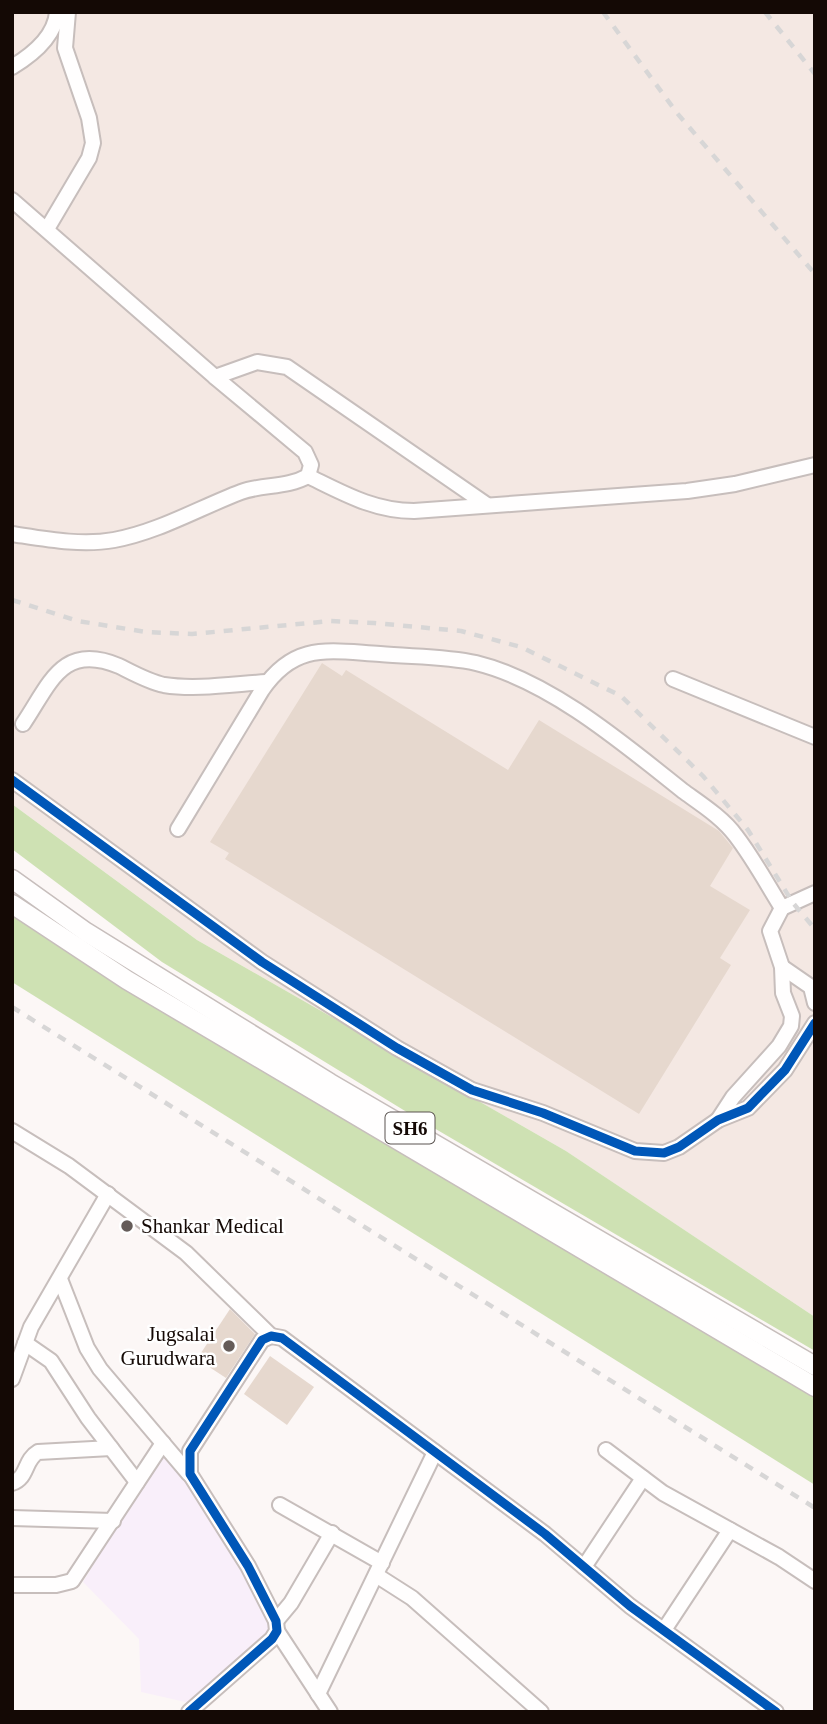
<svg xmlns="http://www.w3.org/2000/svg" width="827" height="1724" viewBox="0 0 827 1724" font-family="'Times New Roman',serif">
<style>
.built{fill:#f4e8e3}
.medical{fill:#f9effa}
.forest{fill:#cee1b3}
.building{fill:#e6d8ce}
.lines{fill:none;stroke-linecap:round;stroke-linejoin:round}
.minor-casing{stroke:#c7bebc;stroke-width:18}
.major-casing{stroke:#c7bebc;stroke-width:21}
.minor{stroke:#fffefe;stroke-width:14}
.major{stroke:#fffefe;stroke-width:18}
.rail{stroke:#d7d6d6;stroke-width:4.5;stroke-dasharray:9 9;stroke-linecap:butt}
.cycleway-casing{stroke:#fff;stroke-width:13}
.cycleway{stroke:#0057b8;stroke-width:9}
.poi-dot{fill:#655c59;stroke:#fff;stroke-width:2.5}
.labels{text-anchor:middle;stroke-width:5;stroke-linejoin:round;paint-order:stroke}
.shield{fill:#fff;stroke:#5a5350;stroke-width:2}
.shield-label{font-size:19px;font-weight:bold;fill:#140905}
.poi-label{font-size:21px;fill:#140905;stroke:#fff;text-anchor:start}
</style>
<rect width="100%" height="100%" fill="#fcf7f6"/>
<polygon class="built" points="12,12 815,12 815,1317 566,1151 197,940 12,804"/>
<polygon class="medical" points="163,1449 187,1479 245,1567 272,1623 272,1632 190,1703 141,1692 139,1639 83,1582"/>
<g class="forest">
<polygon points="12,804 197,940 566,1151 815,1317 815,1351 410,1114 162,962 12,849"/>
<polygon points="12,908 815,1394 815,1485 12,982"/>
</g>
<g class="building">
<polygon points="322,663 342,676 346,670 508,770 539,720 719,831 733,848 710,886 750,910 720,958 731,965 639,1114 225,859 229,853 210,842"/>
<polygon points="230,1309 255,1334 226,1378 197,1359"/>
<polygon points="270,1356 314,1387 287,1425 244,1394"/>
</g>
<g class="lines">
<defs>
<g id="minor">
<path d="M12,67C32,55 55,36 57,12"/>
<path d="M12,200L215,377L305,452L311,465L308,476C287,488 263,484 241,492C199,508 158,532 114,540C81,546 45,539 12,534"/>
<polyline points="47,229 89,158 93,143 89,118 65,48 68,12"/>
<polyline points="215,377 257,362 287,367 487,505"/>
<path d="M308,476C343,493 374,511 414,511L687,491L735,484L815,465"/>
<polyline points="673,679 815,737"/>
<path d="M23,724C50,684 62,642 119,666C133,673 149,682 164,685C196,690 234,684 267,682"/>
<polyline points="12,780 262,962 397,1048 472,1090 543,1113 635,1151 664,1153 679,1147 718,1120 748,1108 785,1070 815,1023"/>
<path d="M178,829L262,690C295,642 328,651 380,654C411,657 445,656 476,663C550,681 624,744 683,791C701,804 723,818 736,836C753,858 767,884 782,908"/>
<polyline points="782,967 811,987 815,1003"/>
<polyline points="718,1120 733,1097 779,1046 791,1026 792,1016 783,993 782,967 770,931 782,908 815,893"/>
<polyline points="12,1131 69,1166 186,1253 271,1336"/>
<polyline points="60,1279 87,1348 100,1369 189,1474"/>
<polyline points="25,1343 51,1361 88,1418 137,1482"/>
<polyline points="12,1379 31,1327 108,1194"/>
<polyline points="606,1450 663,1493 779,1557 815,1581"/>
<path d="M12,1483C28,1478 24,1460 38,1452L111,1448"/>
<polyline points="280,1505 382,1563"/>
<polyline points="12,1518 113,1521"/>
<polyline points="584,1567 643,1478"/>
<polyline points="376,1575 412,1598 541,1712"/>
<polyline points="12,1585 56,1585 72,1581 163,1443"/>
<polyline points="276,1621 291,1603 332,1533"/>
<polyline points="664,1630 730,1530"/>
<polyline points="277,1631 330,1712"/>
<polyline points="318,1694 435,1452"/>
<polyline points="189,1712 272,1639 277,1631 276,1621 248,1566 190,1474 190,1451 262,1340 271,1336 282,1338 545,1534 630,1606 776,1712"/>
</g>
<g id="major">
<polyline points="12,879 86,932 330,1083 815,1366"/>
<polyline points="12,904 127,980 815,1387"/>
</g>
</defs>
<use href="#minor" class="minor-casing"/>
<use href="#major" class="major-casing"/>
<use href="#minor" class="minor"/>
<use href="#major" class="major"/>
<g class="rail">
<polyline points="603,12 677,113 815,274"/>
<polyline points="765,12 815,74"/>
<polyline points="12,600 78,621 146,632 192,634 331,621 374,623 461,631 521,647 621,696 703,776 748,830 793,903 815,929"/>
<polyline points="12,1007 815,1508"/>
</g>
<defs>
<g id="cycleway">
<polyline points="12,780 262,962 397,1048 472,1090 543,1113 635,1151 664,1153 679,1147 718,1120 748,1108 785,1070 815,1023"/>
<polyline points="189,1712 272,1639 277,1631 276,1621 248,1566 190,1474 190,1451 262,1340 271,1336 282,1338 545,1534 630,1606 776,1712"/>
</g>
</defs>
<use href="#cycleway" class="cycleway-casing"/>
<use href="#cycleway" class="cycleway"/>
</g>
<g class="poi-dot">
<circle cx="127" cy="1226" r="7"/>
<circle cx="229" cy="1346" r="7"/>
</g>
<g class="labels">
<rect class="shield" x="385.5" y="1112.5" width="49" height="31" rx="5"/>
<g class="shield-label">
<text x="410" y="1135">SH6</text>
</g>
<g class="poi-label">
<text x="141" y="1233">Shankar Medical</text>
<text x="215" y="1341" text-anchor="end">Jugsalai<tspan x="215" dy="24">Gurudwara</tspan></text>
</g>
</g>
<rect width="827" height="1724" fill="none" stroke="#140905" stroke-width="28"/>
</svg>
